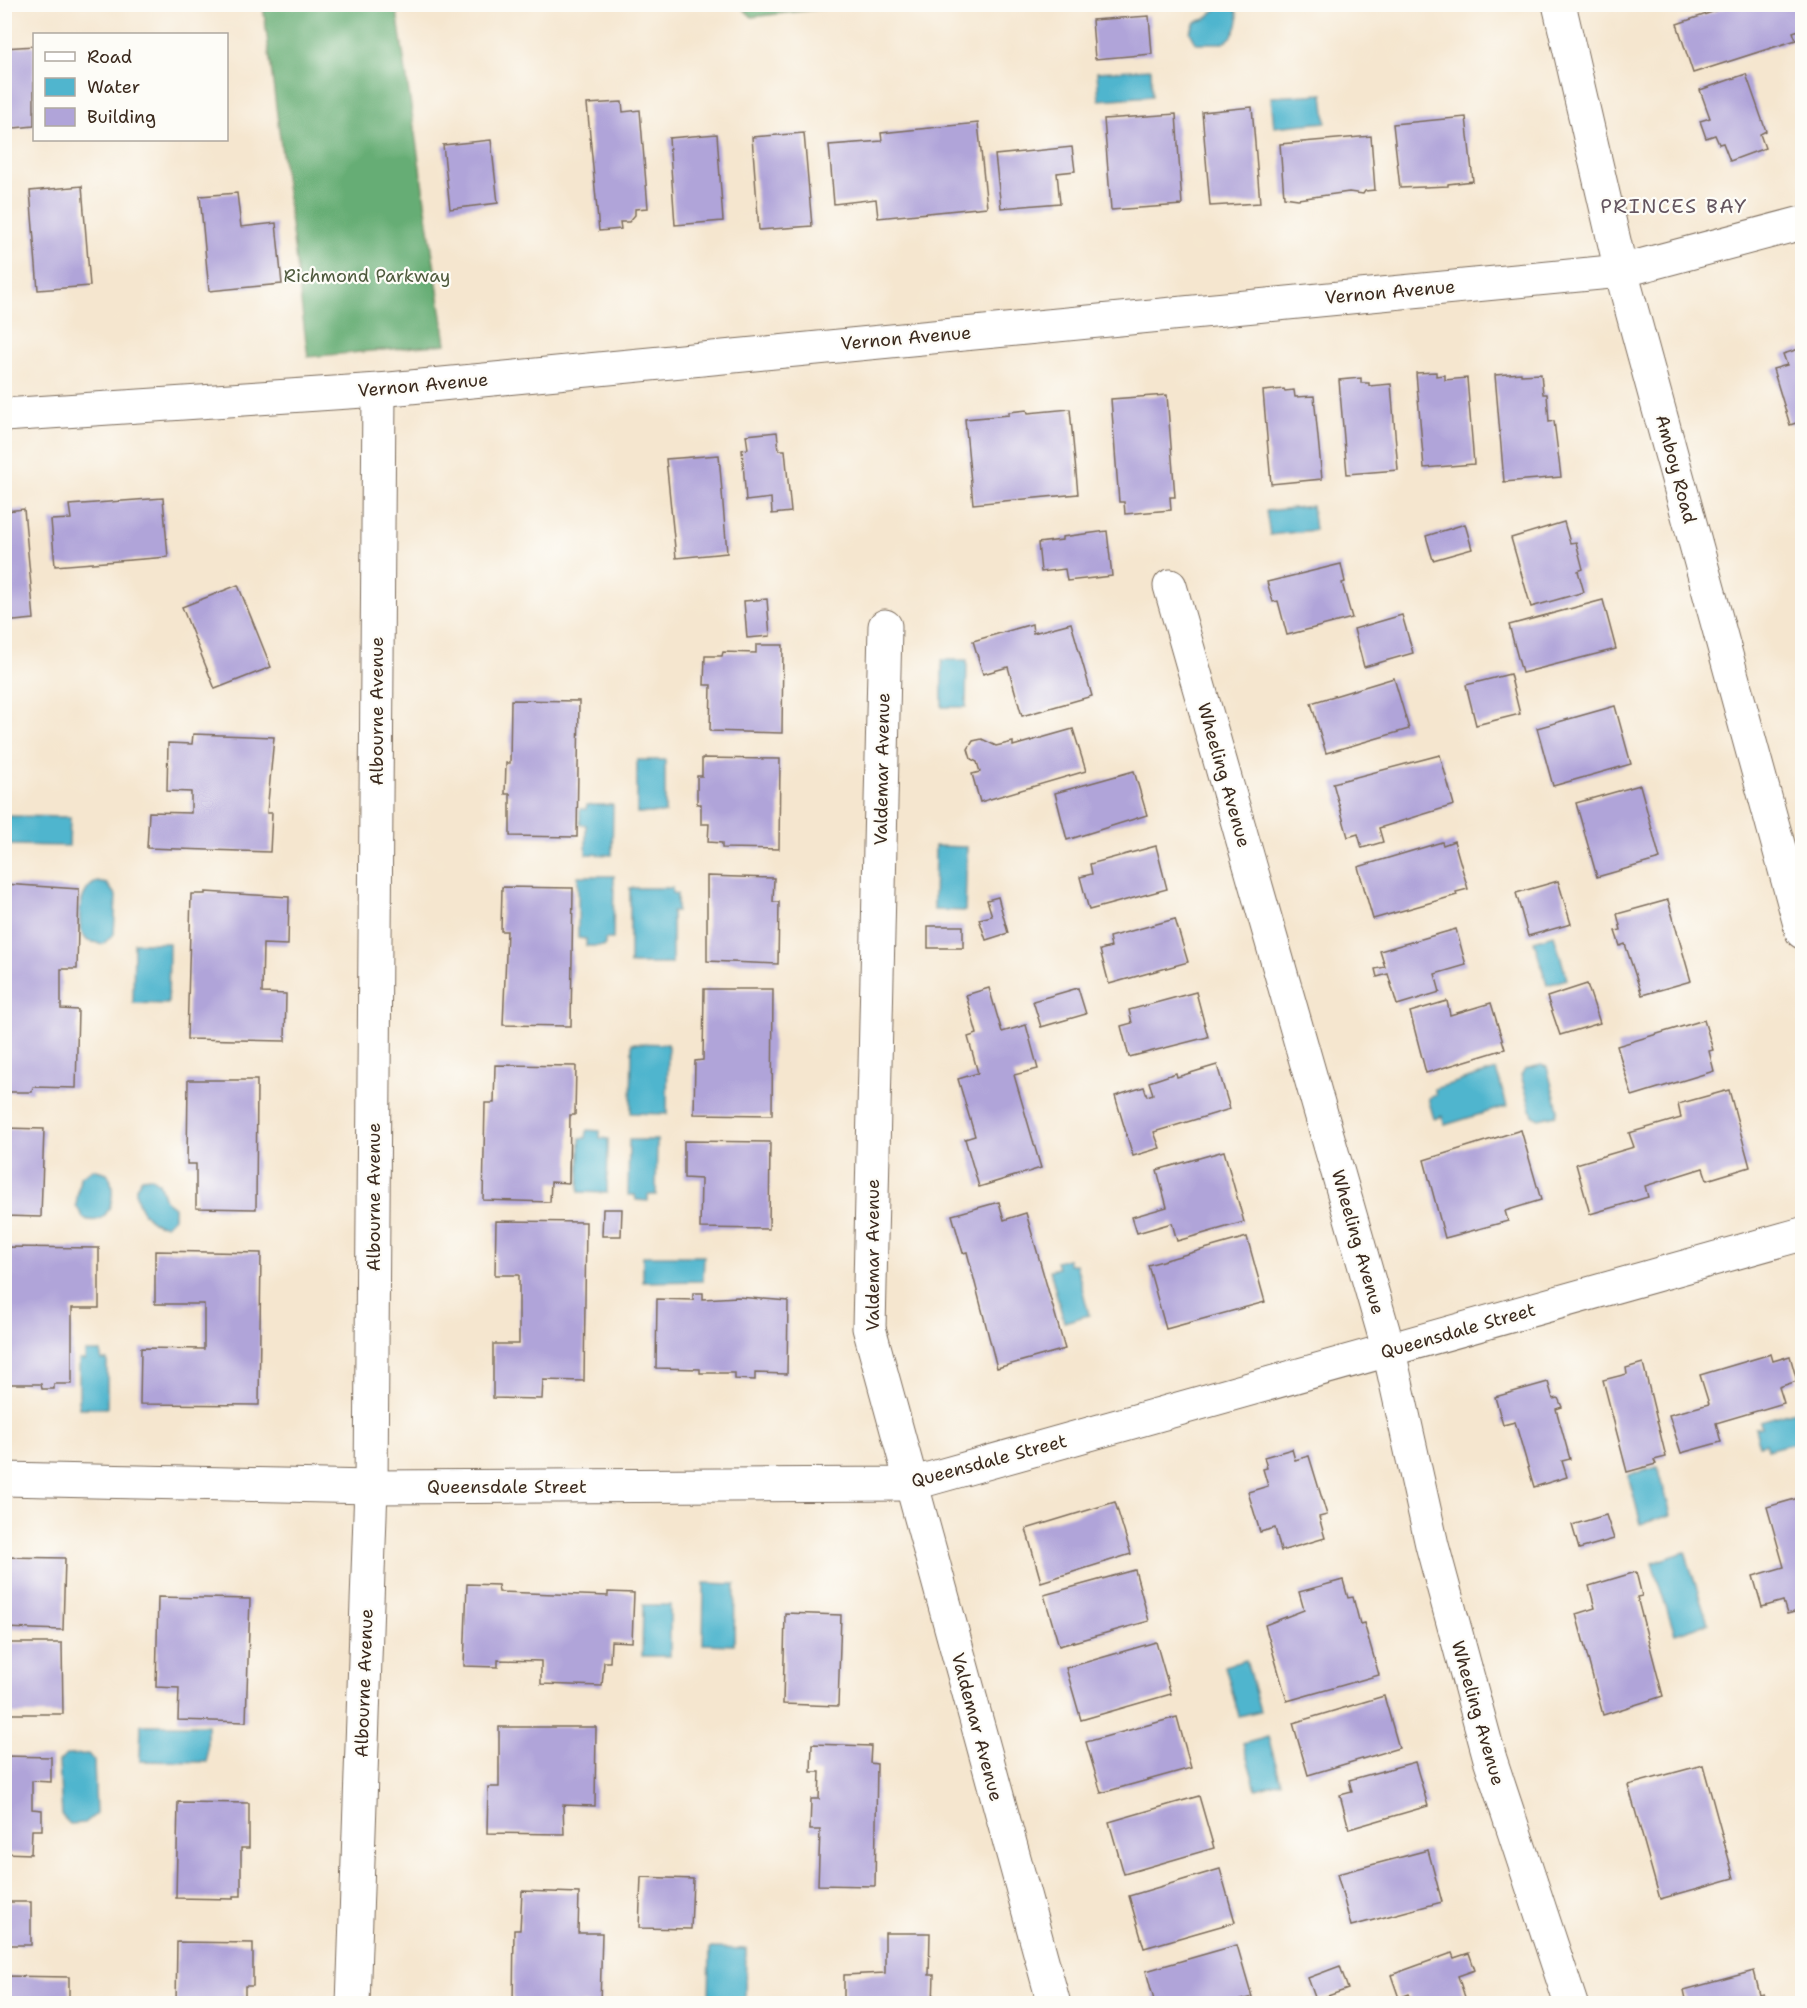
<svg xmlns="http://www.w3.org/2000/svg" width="1807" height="2008" viewBox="0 0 1807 2008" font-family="'Shantell Sans',sans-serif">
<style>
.forest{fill:#66ad74;stroke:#506c49;stroke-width:1.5}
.water{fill:#50b5ce;stroke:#467076;stroke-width:1.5}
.building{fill:#b0a4d9}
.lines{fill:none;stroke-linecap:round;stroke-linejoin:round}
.minor-casing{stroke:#7c6c5c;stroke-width:35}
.major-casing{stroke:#7c6c5c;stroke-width:35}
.minor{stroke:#fff;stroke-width:33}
.major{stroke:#fff;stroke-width:33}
.labels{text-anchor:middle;stroke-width:4.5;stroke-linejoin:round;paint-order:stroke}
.park-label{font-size:18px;fill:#4f5a3e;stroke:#fdfcf7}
.street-label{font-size:18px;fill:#3b2a1e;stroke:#fdfcf7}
.neighbourhood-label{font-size:20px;letter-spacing:1.5px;fill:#64555f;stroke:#fdfcf7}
</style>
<rect width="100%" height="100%" fill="#fdfcf7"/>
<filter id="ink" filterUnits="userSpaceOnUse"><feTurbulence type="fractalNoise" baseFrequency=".0167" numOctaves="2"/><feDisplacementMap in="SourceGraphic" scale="12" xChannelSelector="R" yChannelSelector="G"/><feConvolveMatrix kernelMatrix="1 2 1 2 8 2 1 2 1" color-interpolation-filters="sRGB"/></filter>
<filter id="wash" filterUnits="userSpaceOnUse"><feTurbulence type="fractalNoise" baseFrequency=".008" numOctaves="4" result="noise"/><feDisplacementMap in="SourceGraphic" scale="24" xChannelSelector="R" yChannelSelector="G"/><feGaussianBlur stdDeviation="1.35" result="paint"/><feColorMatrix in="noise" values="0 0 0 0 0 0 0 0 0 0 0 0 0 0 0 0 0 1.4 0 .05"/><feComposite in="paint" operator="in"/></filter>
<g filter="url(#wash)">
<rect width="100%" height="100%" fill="#f5e6cf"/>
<g class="forest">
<polygon points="263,5 396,5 446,344 308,357"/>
<polygon points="739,5 852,5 752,17"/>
</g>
<g class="water">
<path d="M1220,5H1232C1244,16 1236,37 1223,43H1196L1190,32L1195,22L1206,19Z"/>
<polygon points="1151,69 1152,96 1099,100 1097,72"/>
<polygon points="1323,94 1326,122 1274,127 1271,97"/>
<polygon points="1312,506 1315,530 1270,535 1266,511"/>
<polygon points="942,660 967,660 966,707 942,707"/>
<rect x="637" y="760" width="28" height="53"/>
<polygon points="587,805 613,805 612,855 586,854 586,825 580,824 580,809 586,809"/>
<polygon points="5,816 70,817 69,846 5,845"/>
<polygon points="935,846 967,847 965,911 934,910"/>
<polygon points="578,876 614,876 613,939 605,939 605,946 586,946 586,939 578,938"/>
<path d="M97,882L107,884L116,896L114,934L103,944L88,941C74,930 78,888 97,882Z"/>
<polygon points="630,888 672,888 672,893 677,894 677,911 672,911 672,964 630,964"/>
<polygon points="1554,935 1567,979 1547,985 1534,941"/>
<polygon points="134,943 169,943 168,1004 133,1003"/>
<polygon points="632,1043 668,1044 667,1114 631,1113"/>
<polygon points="1541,1065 1547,1067 1558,1109 1556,1115 1539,1119 1533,1116 1521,1075 1525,1069"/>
<polygon points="1496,1070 1507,1106 1445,1125 1442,1116 1434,1119 1428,1098 1436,1095 1434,1089"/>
<polygon points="587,1130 600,1131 600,1138 608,1139 607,1193 579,1192 580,1138 586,1138"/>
<polygon points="629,1140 657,1140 656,1195 648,1195 648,1201 636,1200 635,1195 628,1195"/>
<path d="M93,1169L107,1173C119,1190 110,1231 83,1218L76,1205L80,1177Z"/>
<path d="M150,1177L159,1183L165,1200L174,1207V1217L166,1225C147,1226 135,1204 136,1187L142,1178Z"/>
<polygon points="643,1256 704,1256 703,1281 643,1282"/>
<polygon points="1068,1259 1069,1265 1076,1264 1089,1315 1064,1322 1050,1270 1058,1268 1056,1262"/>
<polygon points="85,1352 101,1352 101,1360 107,1360 107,1408 79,1408 79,1360 85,1360"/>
<polygon points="1802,1409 1802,1441 1767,1450 1766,1443 1759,1445 1755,1428 1761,1427 1760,1421"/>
<polygon points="1658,1467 1671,1515 1641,1524 1628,1475"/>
<polygon points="1685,1552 1708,1623 1675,1634 1652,1563"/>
<polygon points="704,1583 735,1584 734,1645 703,1644"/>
<polygon points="643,1605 670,1605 670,1656 642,1656"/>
<polygon points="1246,1660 1260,1711 1239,1716 1225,1666"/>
<polygon points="141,1725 207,1725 207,1762 140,1761"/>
<polygon points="1268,1737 1281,1782 1256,1789 1243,1744"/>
<polygon points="88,1754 94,1761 96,1814 85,1823 70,1824 62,1816 59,1762 66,1755"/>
<polygon points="710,1948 746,1949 745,2003 709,2003"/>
</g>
<g id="blocks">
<g class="building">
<polygon points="1736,4 1802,4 1802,29 1793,32 1796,40 1693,73 1677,24"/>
<polygon points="1149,16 1152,54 1095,59 1092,20"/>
<polygon points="34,46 34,126 4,129 4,48"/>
<polygon points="1746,74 1766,131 1760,134 1765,148 1730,161 1723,143 1719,144 1715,135 1706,138 1700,121 1710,118 1700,90"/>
<polygon points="622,102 623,112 640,110 648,208 635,209 635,215 629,222 620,222 621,229 599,231 587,104"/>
<polygon points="1252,107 1260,203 1210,206 1202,112"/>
<polygon points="1176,114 1182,205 1111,210 1104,119"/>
<polygon points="1466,117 1473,181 1448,184 1448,186 1400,188 1393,124"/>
<polygon points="978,123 987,207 878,218 876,199 834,204 829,145 882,141 881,133"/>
<polygon points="804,133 812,226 759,230 752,137"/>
<polygon points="717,134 723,221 675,225 669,138"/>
<polygon points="1371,136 1375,190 1365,191 1363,194 1349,192 1298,199 1284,197 1280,144"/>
<polygon points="491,140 498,203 450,209 443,145"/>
<polygon points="1072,147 1075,171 1057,173 1060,203 1001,208 995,155"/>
<polygon points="82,186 90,286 38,290 30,191"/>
<polygon points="237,193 241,227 276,223 282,284 209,291 200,196"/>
<polygon points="1802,348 1802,421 1790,425 1773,369 1787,365 1783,354"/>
<polygon points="1436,372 1436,376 1445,375 1445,380 1467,378 1474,464 1424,468 1416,373"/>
<polygon points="1521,373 1521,375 1541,374 1543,394 1547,394 1549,422 1554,421 1561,477 1504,482 1495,375"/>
<polygon points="1361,378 1361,383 1369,383 1369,386 1391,384 1398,470 1347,474 1339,380"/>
<polygon points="1284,389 1285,391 1294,390 1295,397 1314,396 1322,479 1271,484 1263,391"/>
<polygon points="1167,395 1175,497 1170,497 1171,510 1125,514 1124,502 1119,502 1111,399"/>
<polygon points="1070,409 1078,494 973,504 965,419 1009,415 1009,412 1027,410 1028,413"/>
<polygon points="777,432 779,450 785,450 791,512 772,514 771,498 746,501 742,450 748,449 746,435"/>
<polygon points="719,455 727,553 676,558 666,459"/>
<polygon points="163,498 168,557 55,566 51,520 71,519 69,505"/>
<polygon points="24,509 34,619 4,622 4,517 6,511"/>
<polygon points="1564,522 1570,543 1576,542 1583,569 1578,571 1584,592 1531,607 1511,538"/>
<polygon points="1465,524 1472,549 1433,560 1426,536"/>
<polygon points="1107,531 1112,576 1067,581 1065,569 1041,572 1038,543 1062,540 1062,537"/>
<polygon points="1341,564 1345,582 1342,583 1352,618 1287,635 1278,601 1273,602 1267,582"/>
<polygon points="238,585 271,667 215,689 182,607"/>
<polygon points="767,599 770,636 747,638 744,601"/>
<polygon points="1603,600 1616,649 1522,673 1509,625"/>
<polygon points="1402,615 1413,653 1364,667 1354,629"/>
<polygon points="1071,623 1092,696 1022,716 1008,667 983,674 973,641 1032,624 1033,633"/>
<polygon points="756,645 783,645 782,733 710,731 711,685 704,685 705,656 722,656 723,652 756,653"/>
<polygon points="1510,674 1520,714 1476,725 1466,685"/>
<polygon points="1394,678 1409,729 1326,753 1311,703"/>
<polygon points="511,700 579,701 577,837 510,836 510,794 505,794 506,763 510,763"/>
<polygon points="1615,706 1631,764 1553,786 1537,728"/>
<polygon points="1073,729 1086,771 980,802 972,774 980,772 977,762 971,759 968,749 973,741 982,739 996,746 1013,742 1013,746"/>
<polygon points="193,734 274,737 267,813 272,813 270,852 147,848 149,812 191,813 191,792 167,791 168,743 192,744"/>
<polygon points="1440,755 1454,805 1379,828 1383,842 1362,848 1358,834 1348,837 1333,783"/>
<polygon points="702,758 780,759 779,849 722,848 722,843 708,842 709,824 701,824 701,804 697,804 697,776 702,776"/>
<polygon points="1134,771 1147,815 1067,840 1055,793"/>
<polygon points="1640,785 1660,859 1597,877 1576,803"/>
<polygon points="1454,841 1468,889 1456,892 1457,895 1373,919 1358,867 1442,842 1443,845"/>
<polygon points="1156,846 1167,889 1089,910 1080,877 1092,874 1090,864"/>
<polygon points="707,876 774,878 773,902 779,902 778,964 707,961"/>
<polygon points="1558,881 1571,924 1528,936 1516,893"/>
<polygon points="4,884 79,889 77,969 61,969 61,1009 78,1010 76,1088 33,1087 32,1092 4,1092"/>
<polygon points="502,887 573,888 571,1026 503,1025 507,931 501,931"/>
<polygon points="205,892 289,897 288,945 263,944 262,993 286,994 285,1041 187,1039 191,894 205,894"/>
<polygon points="998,897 1008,933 986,940 979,919 992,916 987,900"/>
<polygon points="1668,900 1691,981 1642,995 1625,944 1620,946 1615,931 1621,930 1617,914"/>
<polygon points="1175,919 1188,962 1109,984 1100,950 1111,947 1109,937"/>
<rect x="928" y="926" width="35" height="22"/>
<polygon points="1456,929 1466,965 1435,974 1440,992 1397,1005 1388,974 1377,977 1375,969 1385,967 1380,951"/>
<polygon points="1587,984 1600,1023 1560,1035 1547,997"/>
<polygon points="989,988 1002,1032 1026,1025 1038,1069 1014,1075 1041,1168 979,1187 965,1139 975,1136 958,1079 978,1073 968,1037 977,1034 966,995"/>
<polygon points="1078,988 1086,1014 1041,1027 1033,1001"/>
<polygon points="704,989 773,989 772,1115 694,1114 695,1061 703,1060"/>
<polygon points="1196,992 1208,1037 1129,1057 1121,1026 1132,1023 1129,1010"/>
<polygon points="1447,1001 1450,1015 1491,1003 1505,1049 1426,1073 1410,1012"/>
<polygon points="1704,1020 1713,1050 1709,1051 1714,1071 1632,1096 1617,1046"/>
<polygon points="495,1065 576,1066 575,1115 570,1115 569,1183 551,1182 550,1202 483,1200 485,1103 494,1103"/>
<polygon points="1217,1065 1230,1109 1154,1132 1160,1148 1133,1156 1115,1096 1144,1087 1147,1096 1153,1094 1149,1082 1176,1073 1177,1077"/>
<polygon points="188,1080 257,1080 256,1209 196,1208 196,1164 187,1164"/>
<polygon points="1729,1090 1750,1167 1707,1180 1703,1168 1645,1186 1648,1197 1590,1214 1576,1164 1634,1147 1629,1133 1681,1118 1678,1104"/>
<polygon points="4,1128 44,1129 41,1217 4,1216"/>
<polygon points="1521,1130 1541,1200 1505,1211 1508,1221 1445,1238 1424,1160"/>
<polygon points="684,1141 770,1142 769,1229 700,1228 701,1179 684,1178"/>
<polygon points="1224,1151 1244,1222 1177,1241 1172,1223 1137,1233 1132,1217 1167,1207 1157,1170"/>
<polygon points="999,1202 1004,1220 1026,1213 1065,1349 997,1368 967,1252 963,1253 952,1215"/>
<polygon points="603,1209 622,1209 621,1236 602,1236"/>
<polygon points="496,1221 586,1222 584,1381 543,1380 542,1399 493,1398 493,1344 519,1344 519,1275 495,1275"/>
<polygon points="1247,1237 1265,1302 1166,1329 1148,1265"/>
<polygon points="4,1247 99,1248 99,1308 72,1308 72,1384 54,1384 54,1389 42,1389 41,1384 4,1384"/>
<polygon points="155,1251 261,1253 259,1405 140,1404 141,1348 204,1349 204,1304 155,1304"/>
<polygon points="693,1293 703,1293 703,1299 738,1297 788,1301 787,1374 755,1373 755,1380 735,1379 735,1373 700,1373 700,1369 656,1368 657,1299 693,1300"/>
<polygon points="1771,1354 1773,1361 1790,1356 1797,1381 1779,1387 1784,1403 1716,1423 1721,1442 1681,1453 1669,1415 1709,1404 1700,1375"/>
<polygon points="1643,1363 1666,1457 1654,1460 1656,1464 1627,1472 1603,1380 1627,1374 1626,1368"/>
<polygon points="1548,1382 1553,1399 1558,1398 1562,1407 1556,1409 1570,1459 1562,1461 1567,1477 1534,1487 1515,1422 1503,1425 1495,1397"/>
<polygon points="1292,1449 1295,1460 1309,1456 1327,1515 1319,1517 1325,1538 1281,1551 1275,1528 1260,1532 1248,1492 1268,1486 1263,1469 1267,1468 1264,1457"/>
<polygon points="1802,1497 1802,1610 1787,1614 1783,1601 1762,1607 1753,1576 1784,1567 1767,1507"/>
<polygon points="1115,1502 1131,1554 1041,1582 1026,1529"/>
<polygon points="1606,1515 1614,1539 1579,1549 1572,1525"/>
<polygon points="4,1557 65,1558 63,1630 4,1628"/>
<polygon points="1135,1570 1149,1621 1059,1646 1044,1595"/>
<polygon points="1636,1572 1642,1596 1637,1597 1663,1696 1603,1715 1576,1614 1595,1608 1589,1586"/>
<polygon points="1343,1580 1348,1598 1353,1597 1360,1624 1364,1623 1379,1675 1287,1701 1265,1625 1304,1610 1299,1592"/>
<polygon points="467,1584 498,1585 499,1592 608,1596 608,1592 634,1593 632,1642 611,1641 610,1662 604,1662 602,1686 541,1684 541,1661 498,1660 498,1667 464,1666"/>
<polygon points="158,1597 250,1599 246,1722 178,1720 179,1688 156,1687"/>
<polygon points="785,1613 841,1615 838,1706 783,1704"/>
<polygon points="1156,1642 1171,1694 1081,1720 1066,1668"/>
<polygon points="4,1643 62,1643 63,1714 4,1714"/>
<polygon points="1384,1696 1399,1748 1308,1775 1293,1723"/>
<polygon points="1177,1717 1191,1768 1101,1793 1086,1742"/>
<polygon points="499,1727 596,1727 595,1806 563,1805 564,1834 487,1833 488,1787 499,1787"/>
<polygon points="812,1744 871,1746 870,1763 877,1764 875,1886 818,1885 820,1830 810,1830 811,1799 819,1799 820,1772 811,1772"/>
<polygon points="4,1756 51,1757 51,1782 32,1781 32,1809 42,1810 42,1830 32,1830 31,1854 4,1853"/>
<polygon points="1415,1762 1428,1806 1349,1829 1340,1795 1352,1792 1349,1780"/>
<polygon points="1703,1765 1734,1878 1660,1899 1628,1785"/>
<polygon points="1199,1796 1214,1848 1124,1874 1109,1822"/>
<polygon points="178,1802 249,1803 249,1848 241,1848 241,1896 233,1896 233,1899 176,1898"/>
<polygon points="1428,1850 1442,1902 1351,1926 1337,1874"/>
<polygon points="1220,1869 1235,1922 1144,1948 1129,1896"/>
<polygon points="641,1877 693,1879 691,1929 639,1928"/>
<polygon points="522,1891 579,1893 578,1933 602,1933 600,2004 513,2004 514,1930 520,1930"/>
<rect x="4" y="1902" width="27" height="43"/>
<polygon points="885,1933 930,1933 929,1975 934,1975 933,2004 844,2004 844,1975 885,1973"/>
<polygon points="177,1942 253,1943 253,1986 245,1986 245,2004 176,2004"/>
<polygon points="1237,1945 1252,1997 1228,2004 1155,2004 1146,1971"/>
<polygon points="1452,1953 1454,1958 1469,1953 1475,1970 1458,1976 1466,2000 1457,2004 1412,2004 1409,1994 1399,1998 1391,1975"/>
<polygon points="1340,1966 1348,1989 1316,2000 1308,1978"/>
<polygon points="1754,1971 1760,1995 1764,1994 1767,2004 1687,2004 1684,1990"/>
<polygon points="4,1976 69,1977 69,2004 4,2004"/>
</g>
</g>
</g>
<g filter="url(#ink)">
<use href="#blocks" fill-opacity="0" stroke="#7c6c5c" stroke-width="1.5"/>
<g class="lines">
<defs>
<g id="minor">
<polyline points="4,415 379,390 1621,271 1802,223"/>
<polyline points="1170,586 1389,1351 1432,1545 1490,1759 1571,2004"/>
<polyline points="885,626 869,1328 1054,2004"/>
<polyline points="4,1479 371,1487 911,1484 1802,1234"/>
<polyline points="353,2004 371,1487 379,390"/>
</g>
<polyline id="major" points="1559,4 1621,271 1802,932"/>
</defs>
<use href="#minor" class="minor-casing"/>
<use href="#major" class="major-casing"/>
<use href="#minor" class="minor"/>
<use href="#major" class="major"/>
</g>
</g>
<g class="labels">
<g class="park-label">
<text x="367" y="282">Richmond Parkway</text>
</g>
<g class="street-label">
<text transform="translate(1390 292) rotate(-5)" y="6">Vernon Avenue</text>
<text transform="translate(906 338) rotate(-5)" y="6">Vernon Avenue</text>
<text transform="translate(423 385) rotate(-5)" y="6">Vernon Avenue</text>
<text transform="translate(1676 469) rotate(75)" y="6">Amboy Road</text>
<text transform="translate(377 711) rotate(-90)" y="6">Albourne Avenue</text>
<text transform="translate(882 769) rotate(-89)" y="6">Valdemar Avenue</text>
<text transform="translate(1224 775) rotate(74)" y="6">Wheeling Avenue</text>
<text transform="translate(374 1197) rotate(-90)" y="6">Albourne Avenue</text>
<text transform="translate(1358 1242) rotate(74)" y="6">Wheeling Avenue</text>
<text transform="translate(873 1255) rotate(-90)" y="6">Valdemar Avenue</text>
<text transform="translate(1458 1331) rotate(-16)" y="6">Queensdale Street</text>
<text transform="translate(989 1461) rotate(-15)" y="6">Queensdale Street</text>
<text x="507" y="1493">Queensdale Street</text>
<text transform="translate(364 1683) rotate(-88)" y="6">Albourne Avenue</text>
<text transform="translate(1478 1713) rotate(74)" y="6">Wheeling Avenue</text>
<text transform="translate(977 1727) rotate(75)" y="6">Valdemar Avenue</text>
</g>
<g class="neighbourhood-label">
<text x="1674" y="213">PRINCES BAY</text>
</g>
</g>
<rect width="1807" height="2008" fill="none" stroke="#fdfcf7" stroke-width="24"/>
<rect x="33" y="33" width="195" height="108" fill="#fdfcf7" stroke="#afa8a0" stroke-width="1.5"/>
<rect x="45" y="52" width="30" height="9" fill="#ffffff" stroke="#afa8a0" stroke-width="1.5"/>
<text x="87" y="63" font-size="18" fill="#3b2a1e">Road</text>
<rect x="45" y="78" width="30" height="18" fill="#50b5ce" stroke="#afa8a0" stroke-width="1.5"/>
<text x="87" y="93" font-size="18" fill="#3b2a1e">Water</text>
<rect x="45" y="108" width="30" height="18" fill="#b0a4d9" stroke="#afa8a0" stroke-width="1.5"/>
<text x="87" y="123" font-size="18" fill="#3b2a1e">Building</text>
</svg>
